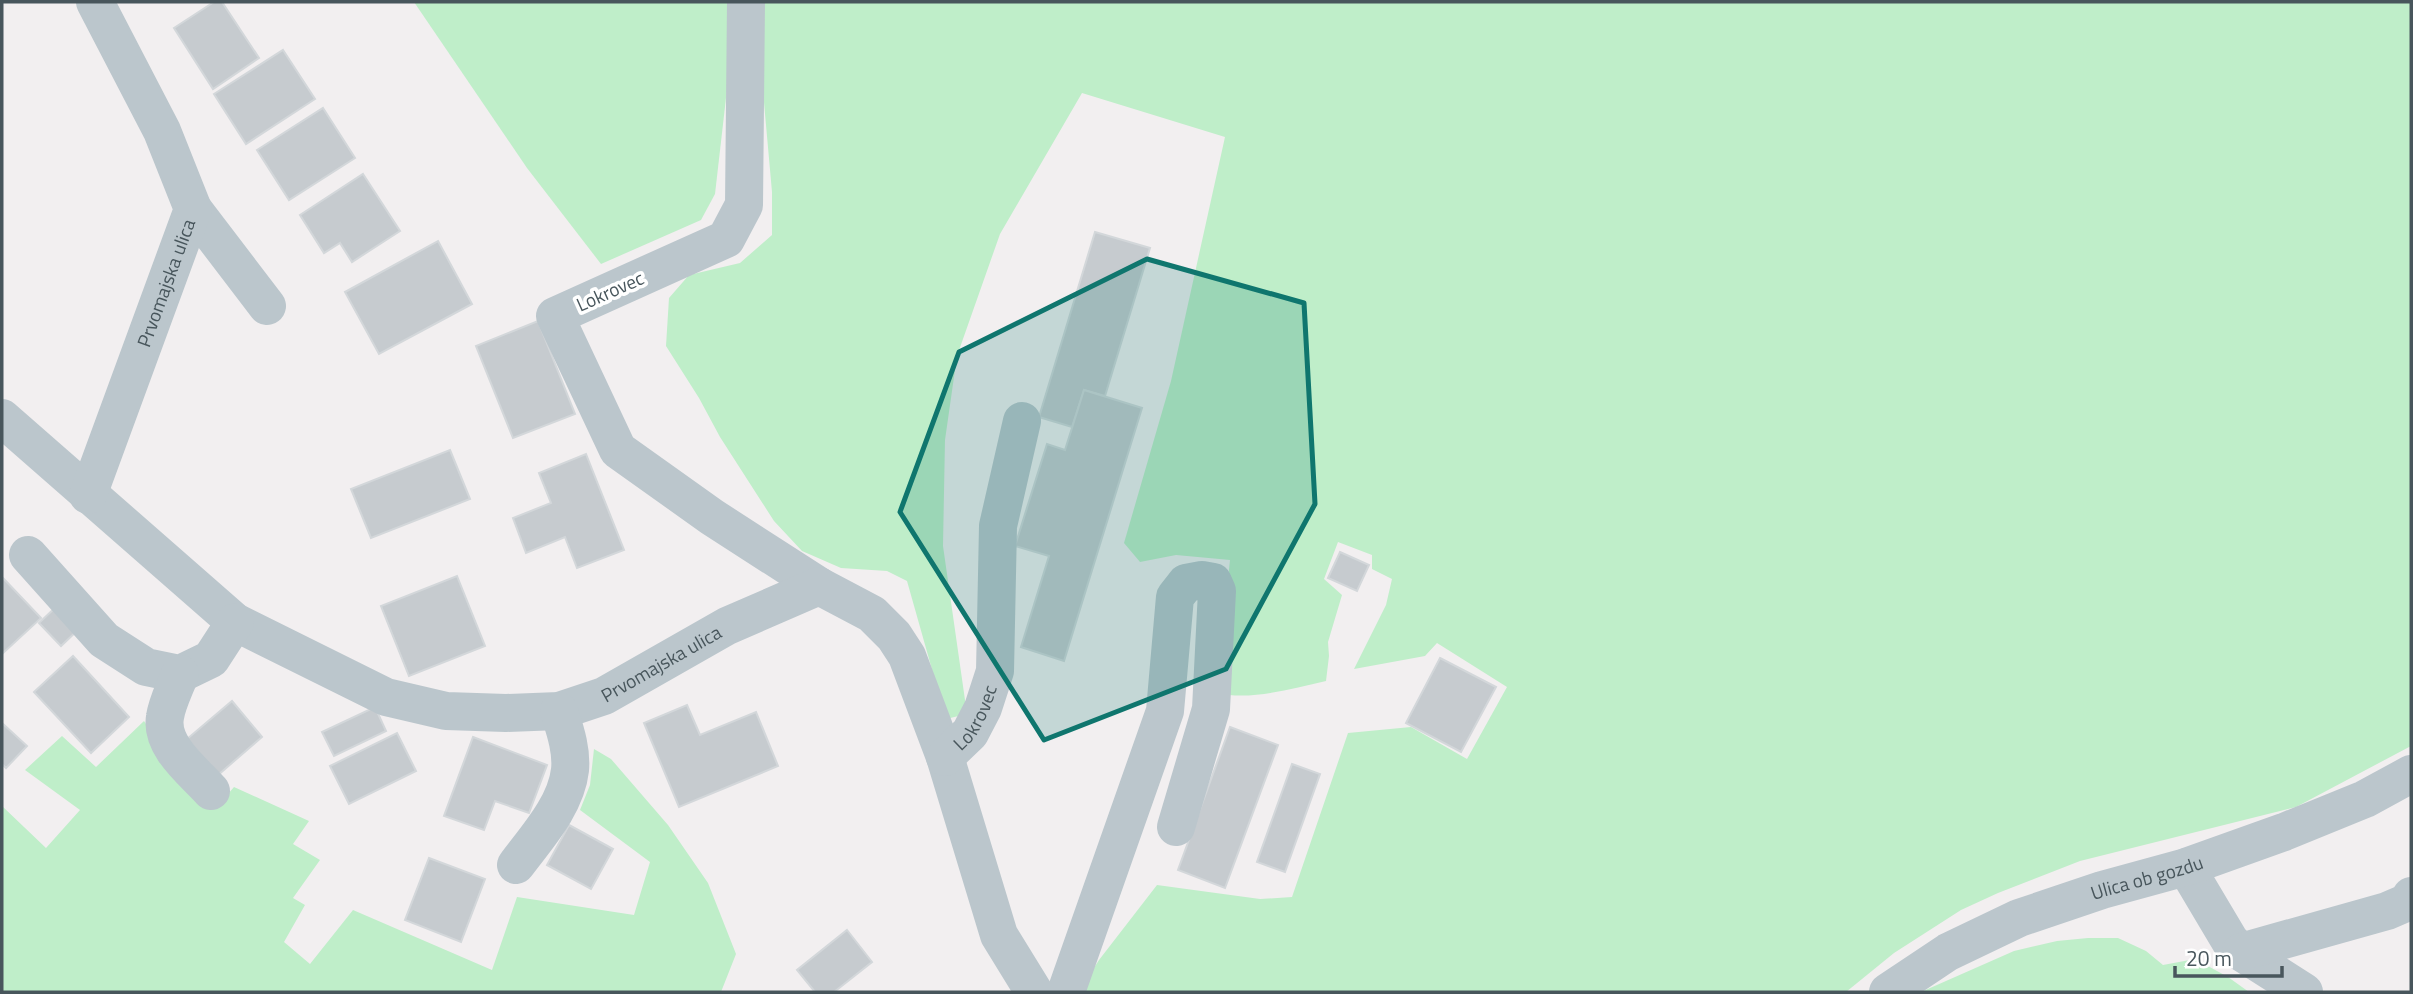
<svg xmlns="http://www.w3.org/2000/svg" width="2413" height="994" viewBox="0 0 2413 994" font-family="'Titillium Web',sans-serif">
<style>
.green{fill:#bfeec9}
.building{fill:#c6cbcf;stroke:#d3d7da;stroke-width:2}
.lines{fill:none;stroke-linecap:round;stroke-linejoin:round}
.minor{stroke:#bbc6cc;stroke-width:38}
.marked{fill:#0f766e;fill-opacity:0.2;stroke:#0f766e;stroke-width:5;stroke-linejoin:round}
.labels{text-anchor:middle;stroke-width:7;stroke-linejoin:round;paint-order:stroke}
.street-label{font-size:19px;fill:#48565c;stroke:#fff}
</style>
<rect width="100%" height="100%" fill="#f2eff0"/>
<g class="green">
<polygon points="414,2 737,2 715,194 701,220 601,264 527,168"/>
<path d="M755,2H2411V746L2296,807L2080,861L1998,893L1961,910L1894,953L1846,992H1085V982L1099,960L1157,885L1260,899L1292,897L1348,733L1411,727L1467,759L1507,687L1437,643L1425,656L1354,669L1386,605L1392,579L1372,569V555L1338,542L1324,579L1342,595L1328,642L1329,656L1326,681C1294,688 1261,698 1229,695L1227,589L1230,560L1176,555L1140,562L1124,543L1171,381L1225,137L1082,93L1000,234L957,356L945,440L943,546L967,714L946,719L907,581L887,571L841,568L802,551L774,521L720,437L699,398L666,346L669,298L689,275L740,263L772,235V192Z"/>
<polygon points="144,721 166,754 216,808 234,787 309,821 293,844 320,860 293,898 305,905 284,942 310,964 353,910 492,970 517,897 634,915 650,862 580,810 590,785 594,749 611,759 668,825 708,883 736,954 721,992 2,992 2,806 46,848 80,810 25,770 62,736 96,767"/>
<polygon points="2088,938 2118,938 2146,951 2163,965 2195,959 2228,977 2249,992 1921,992 2014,951 2057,941"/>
</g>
<g class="building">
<polygon points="214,2 222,2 259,58 213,89 174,28"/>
<polygon points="283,50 315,99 246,144 214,94"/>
<polygon points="323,108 355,158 289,200 257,150"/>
<polygon points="363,174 400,231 352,262 340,243 324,253 300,215"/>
<polygon points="1095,232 1150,248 1105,396 1084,390 1072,427 1039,417"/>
<polygon points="438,241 472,304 379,354 345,292"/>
<polygon points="538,321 575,414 513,438 476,346"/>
<polygon points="1084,390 1142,408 1064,661 1021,647 1049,556 1015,546 1047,444 1065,450"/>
<polygon points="450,450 470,499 371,538 351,489"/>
<polygon points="586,454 624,550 577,568 565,537 526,553 513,518 551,503 539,473"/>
<polygon points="1340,552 1369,565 1357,591 1328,578"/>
<polygon points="457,576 485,646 409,676 381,606"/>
<polygon points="2,577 41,618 2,654"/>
<polygon points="58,605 80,628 61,646 39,623"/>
<polygon points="73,656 129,717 91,753 34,692"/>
<polygon points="1440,658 1496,687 1461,752 1406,723"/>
<polygon points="232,701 262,737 218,775 187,739"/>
<polygon points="687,705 700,735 756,712 778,766 679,807 644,723"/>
<polygon points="375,707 386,731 334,756 322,732"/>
<polygon points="2,723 27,746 6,768 2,764"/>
<polygon points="1230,727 1278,745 1225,888 1178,870"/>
<polygon points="397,733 416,771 349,804 330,766"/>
<polygon points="473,737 547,765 529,813 495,801 484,830 444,816"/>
<polygon points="1292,764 1320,774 1285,872 1257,862"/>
<polygon points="569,825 613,849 591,889 547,865"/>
<polygon points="429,858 485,879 461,942 405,920"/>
<polygon points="847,930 872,962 834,992 815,992 797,970"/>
</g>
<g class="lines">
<g class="minor">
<polyline points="746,2 744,205 726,239 555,316 618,450 712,517 819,586"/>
<polyline points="193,209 267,306"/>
<path id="s1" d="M2,418L235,622L386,697L446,711L506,713L559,711L604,696L727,626L819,586L872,614L894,636L907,656L945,757L999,935L1034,992"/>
<path id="s2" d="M88,495L193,209L162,131L95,2"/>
<polyline points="28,555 104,640 146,667 180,674 211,659 235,622"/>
<path d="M180,674C175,688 167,703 165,717C160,746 193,771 211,791"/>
<path id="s3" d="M945,757L970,733L983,708L995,671L998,526L1022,421"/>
<path d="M516,865C536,838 566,806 570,770C572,750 565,730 559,711"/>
<polyline points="2186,867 2230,941 2241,952 2304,992"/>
<polyline points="2241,952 2387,911 2408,902 2411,896"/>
<polyline points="1066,992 1165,711 1175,597 1186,583 1202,580 1213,582 1217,591 1211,709 1176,827"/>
<path id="s4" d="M1888,992L1948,952L2019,918L2102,890L2186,867L2284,832L2365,799L2411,774"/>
</g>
</g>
<path class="marked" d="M1147,259L1304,303L1315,504L1226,669L1044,740L900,512L959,352Z"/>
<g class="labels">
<g class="street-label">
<text dy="7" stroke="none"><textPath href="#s2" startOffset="226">Prvomajska ulica</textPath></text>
<text transform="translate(610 291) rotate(-24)" y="7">Lokrovec</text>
<text dy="7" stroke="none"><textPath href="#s1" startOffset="766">Prvomajska ulica</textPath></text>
<text dy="7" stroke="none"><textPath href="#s3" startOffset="51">Lokrovec</textPath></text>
<text dy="7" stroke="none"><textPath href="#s4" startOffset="285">Ulica ob gozdu</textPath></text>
</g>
</g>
<rect width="2413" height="994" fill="none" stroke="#48565c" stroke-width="7"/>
<path d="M2175 966v10h107v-10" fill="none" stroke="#48565c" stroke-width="3.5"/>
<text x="2186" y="966" font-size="21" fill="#48565c" stroke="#ffffff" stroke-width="5" paint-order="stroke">20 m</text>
</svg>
